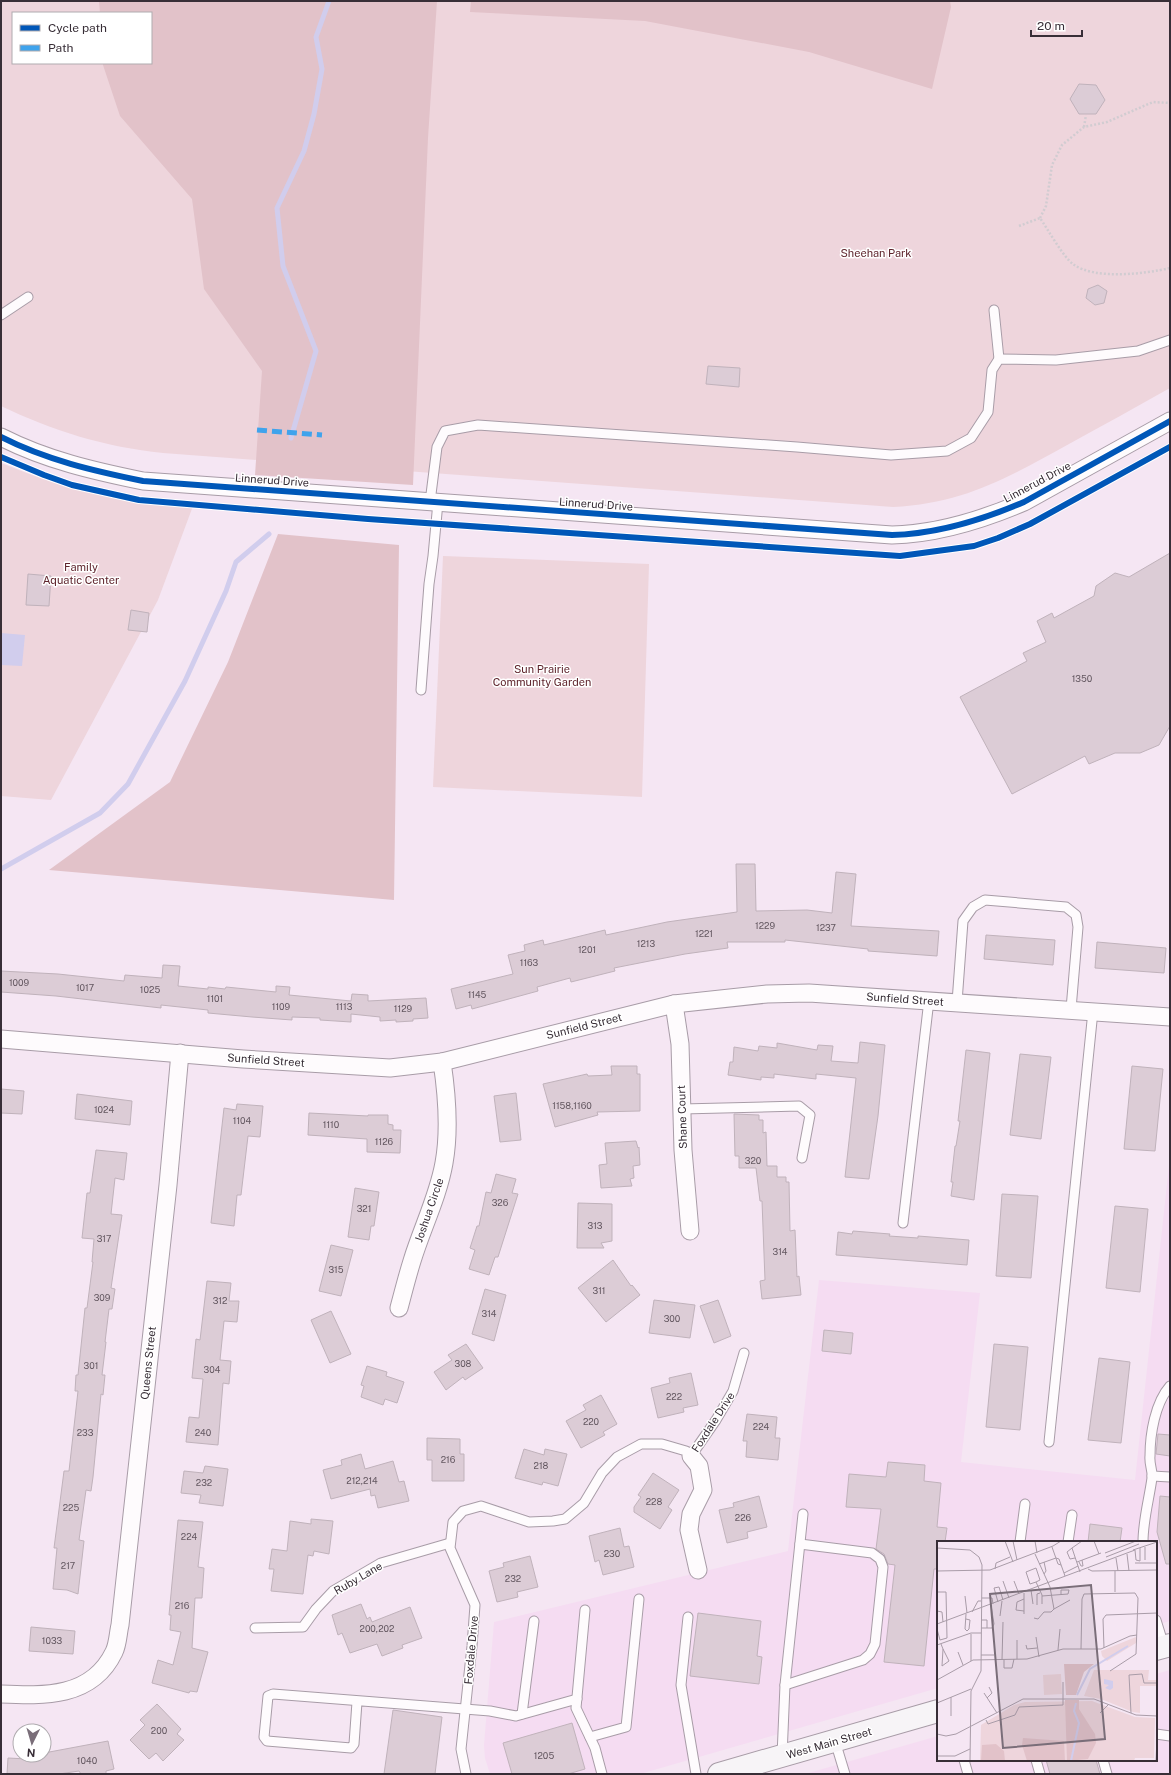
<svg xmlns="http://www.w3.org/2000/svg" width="1171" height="1775" viewBox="0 0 1171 1775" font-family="'Public Sans',sans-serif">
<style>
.built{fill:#f5dcf2}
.green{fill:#eed5dc;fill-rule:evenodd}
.forest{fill:#e2c2c9}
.water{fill:#d1cded}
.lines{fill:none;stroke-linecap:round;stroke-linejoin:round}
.stream{stroke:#d1cded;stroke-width:5}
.building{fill:#dcccd6;stroke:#c0b2bb}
.service-casing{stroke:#a89ca7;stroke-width:11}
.minor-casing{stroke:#a89ca7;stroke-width:19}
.secondary-casing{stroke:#a89ca7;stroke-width:24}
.path{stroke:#d1ccd1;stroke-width:2.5;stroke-dasharray:2 2;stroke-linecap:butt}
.service{stroke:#fefbfd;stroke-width:9}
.minor{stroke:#fefbfd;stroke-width:17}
.secondary{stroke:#f7f4f7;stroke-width:22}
.quiet{stroke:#3fa3ec;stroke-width:5;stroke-dasharray:10 5;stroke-linecap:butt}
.cycleway-casing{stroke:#fff;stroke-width:8}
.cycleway{stroke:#0057b8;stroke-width:6}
.labels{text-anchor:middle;stroke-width:3;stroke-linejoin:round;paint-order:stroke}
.number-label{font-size:9px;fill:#635760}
.park-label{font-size:11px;fill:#5e242c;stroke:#fff}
.street-label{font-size:11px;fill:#382e37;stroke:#fff}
.inset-river{fill:none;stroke:#d1cded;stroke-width:2}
.inset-road{fill:none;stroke:#a99ca8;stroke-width:1}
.view{fill:#7a6e79;fill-opacity:0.15;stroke:#7a6e79;stroke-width:2}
.inset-edge{fill:none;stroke:#382e37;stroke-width:2}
</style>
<rect width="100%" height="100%" fill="#f5e6f3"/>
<g class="built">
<polygon points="1170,1156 1170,1621 1156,1625 1156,1542 938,1542 938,1688 640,1774 490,1774 485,1758 484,1745 494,1622 788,1551 819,1280 980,1293 961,1462 1135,1480"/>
<polygon points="1170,1670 1170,1774 805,1774 938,1736 938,1760 1156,1760 1156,1674"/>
</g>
<g class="green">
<path d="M1,1H1170V388C1136,407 1102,426 1069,444C1007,478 965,503 893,507L163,453C105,447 53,431 1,406ZM13,13H151V63H13Z"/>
<path d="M1,463C29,474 58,485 87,492C122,501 158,503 193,506L158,600L51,800L1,796Z"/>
<polygon points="443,556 649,564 642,797 433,787"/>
</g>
<g class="forest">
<polygon points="99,1 437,1 428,138 413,485 255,475 262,371 204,289 192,199 120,116 103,65 103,63 151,63 151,13 100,13"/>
<polygon points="471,1 950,1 951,7 932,89 809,52 645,21 470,12"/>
<polygon points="278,534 399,545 394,900 49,870 170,782 228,662"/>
</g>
<polygon class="water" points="1,633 25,635 22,666 1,665"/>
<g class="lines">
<g class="stream">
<polyline points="291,438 316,351 283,266 277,208 304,151 314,114 322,69 316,37 329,1"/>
<polyline points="1,869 100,813 128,784 185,681 226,591 236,562 269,534"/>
</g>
</g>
<g class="building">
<polygon points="1079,84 1096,85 1105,100 1096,114 1079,114 1070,99"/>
<polygon points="1098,285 1107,291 1104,303 1095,305 1086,298 1088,289"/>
<polygon points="708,366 740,368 739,387 706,384"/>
<polygon points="1170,553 1170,726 1159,745 1140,753 1115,753 1089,764 1085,756 1012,794 960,697 1027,661 1023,653 1046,642 1037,621 1052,613 1054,618 1094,596 1096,586 1115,573 1129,577"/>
<polygon points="28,574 51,576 49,606 26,605"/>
<polygon points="131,610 149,613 147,632 128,630"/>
<polygon points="736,864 755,864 756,911 807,910 832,913 836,872 856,874 851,926 939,931 937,956 868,951 868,949 785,940 785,942 727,942 728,948 685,954 614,968 615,971 571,982 570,978 537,987 538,991 472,1009 471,1005 456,1009 451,989 513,974 508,955 525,951 524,945 543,940 544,945 605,930 606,935 667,922 737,912"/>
<polygon points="986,935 1055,940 1053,965 984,959"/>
<polygon points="1097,942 1166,948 1164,973 1095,968"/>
<polygon points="163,965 180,966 178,986 208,989 208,987 225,989 226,987 276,992 276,986 290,987 289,995 351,1001 352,994 368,995 368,1001 426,998 428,1018 413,1019 413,1021 396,1022 396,1020 380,1021 380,1017 351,1014 351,1022 320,1020 320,1018 292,1017 292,1020 252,1017 208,1013 208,1010 161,1005 161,1008 56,996 1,992 1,971 58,974 124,981 125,975 162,978"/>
<polygon points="860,1042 885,1045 878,1116 869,1179 845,1177 856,1078 816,1074 816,1079 774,1074 774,1078 761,1077 761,1080 728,1075 730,1062 733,1062 734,1047 758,1051 759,1046 777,1048 777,1043 817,1050 818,1045 833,1046 831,1061 858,1063"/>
<polygon points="966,1050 990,1053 974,1200 951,1196 953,1182 951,1182 955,1146 956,1146 960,1121 958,1121"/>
<polygon points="1020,1054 1051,1057 1041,1139 1010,1135"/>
<polygon points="611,1066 637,1066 637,1074 640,1074 640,1111 597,1112 598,1115 555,1127 543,1084 587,1074 588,1076 612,1075"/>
<polygon points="1132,1066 1163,1069 1155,1151 1124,1149"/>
<polygon points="1,1089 24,1091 22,1114 1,1113"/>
<polygon points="516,1093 521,1140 500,1142 494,1096"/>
<polygon points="77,1094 132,1101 130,1125 75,1119"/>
<polygon points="237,1104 263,1106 260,1137 248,1136 241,1195 237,1195 234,1226 211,1223 224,1108 236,1110"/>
<polygon points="309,1113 368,1116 368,1115 388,1115 388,1124 393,1125 393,1130 401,1130 400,1153 367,1152 367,1139 308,1135"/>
<polygon points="734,1114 759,1115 759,1120 763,1120 763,1133 766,1132 767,1166 777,1166 777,1177 786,1177 786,1182 789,1182 790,1231 795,1230 797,1277 799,1276 801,1295 762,1299 760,1281 765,1280 762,1201 760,1201 756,1168 739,1168 739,1156 735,1156"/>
<polygon points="636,1141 638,1148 639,1147 640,1165 633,1166 634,1178 630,1179 632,1186 601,1188 599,1165 607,1164 605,1143"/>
<polygon points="96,1150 127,1153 124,1180 115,1178 111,1214 122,1215 111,1288 115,1289 112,1309 109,1309 105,1342 106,1342 102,1375 105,1375 103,1395 101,1394 93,1477 91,1491 86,1490 79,1540 84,1541 78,1594 67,1590 53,1589 57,1548 54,1548 64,1471 69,1471 78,1391 75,1391 76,1375 78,1375 85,1308 87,1308 93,1262 92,1262 94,1239 82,1238 87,1193 90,1193"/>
<polygon points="496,1174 516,1179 512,1193 518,1194 498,1257 495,1257 489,1275 469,1269 475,1250 470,1248 477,1226 479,1226 486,1192 491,1193"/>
<polygon points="355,1188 379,1192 374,1226 371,1226 369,1240 348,1237"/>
<polygon points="1002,1194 1038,1196 1031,1278 996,1276"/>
<polygon points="578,1203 612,1204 612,1241 601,1243 604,1248 577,1248"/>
<polygon points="1115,1206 1148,1209 1140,1292 1106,1288"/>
<polygon points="853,1231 890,1234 889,1236 918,1238 918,1236 969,1240 967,1265 836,1255 838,1232 852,1234"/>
<polygon points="331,1245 353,1250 341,1296 319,1291"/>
<polygon points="613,1260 631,1286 632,1285 640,1295 606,1322 578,1288"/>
<polygon points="207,1281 231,1283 229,1301 239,1301 237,1322 224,1321 220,1360 231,1361 229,1384 223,1383 218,1445 186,1442 189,1417 199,1418 203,1379 192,1378 196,1339 200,1340"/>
<polygon points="485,1289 506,1295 494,1341 472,1334"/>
<polygon points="654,1300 695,1305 690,1338 649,1333"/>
<polygon points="718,1300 731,1336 714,1343 700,1306"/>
<polygon points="331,1311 351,1354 330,1363 311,1320"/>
<polygon points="824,1330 853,1333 851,1354 822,1351"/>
<polygon points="466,1344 483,1368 465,1380 463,1377 446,1390 434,1372 452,1360 448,1355"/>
<polygon points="994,1344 1028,1347 1020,1430 986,1427"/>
<polygon points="1099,1358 1130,1362 1121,1443 1088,1440"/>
<polygon points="367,1366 387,1372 386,1376 404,1382 397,1403 385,1399 383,1405 361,1397 364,1386 361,1385"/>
<polygon points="691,1373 698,1405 683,1408 684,1412 658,1418 651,1388 670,1383 669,1378"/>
<polygon points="601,1395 617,1424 603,1432 605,1435 581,1448 566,1421 586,1410 583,1405"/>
<polygon points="747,1414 777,1417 775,1438 780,1438 778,1460 746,1457 747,1441 743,1441"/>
<polygon points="1158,1434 1170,1435 1170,1456 1156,1454"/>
<polygon points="427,1438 460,1439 460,1454 464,1454 464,1481 432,1481 432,1460 427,1460"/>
<polygon points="524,1449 544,1455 545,1449 567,1454 558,1486 543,1482 542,1485 515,1478"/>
<polygon points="361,1454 365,1469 393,1461 399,1482 404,1481 409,1501 378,1508 375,1495 371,1496 370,1489 331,1499 323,1470 342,1465 341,1460"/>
<polygon points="888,1462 925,1465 924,1481 941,1483 937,1527 947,1528 945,1542 938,1542 938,1569 934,1569 924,1666 884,1662 895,1565 888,1564 884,1554 876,1549 881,1509 846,1507 849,1474 886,1477"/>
<polygon points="205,1466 228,1469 223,1506 199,1503 201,1495 181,1493 184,1471 203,1473"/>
<polygon points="653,1473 679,1490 668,1507 672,1510 660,1529 634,1512 634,1507 641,1497 638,1495"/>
<polygon points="759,1496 767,1527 747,1532 748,1538 727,1543 719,1510 734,1507 733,1503"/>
<polygon points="1160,1496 1170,1497 1170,1564 1166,1564 1157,1532"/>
<polygon points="311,1519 333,1521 329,1554 314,1551 313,1556 308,1555 303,1594 271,1591 274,1569 269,1569 272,1549 287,1551 290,1521 311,1524"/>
<polygon points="178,1520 203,1522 198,1567 204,1568 202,1598 195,1598 192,1648 208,1652 197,1692 190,1691 189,1693 152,1683 158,1660 173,1665 181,1632 170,1630 171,1615 169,1615"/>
<polygon points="1090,1524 1122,1528 1120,1542 1088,1542"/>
<polygon points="620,1528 624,1547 629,1546 634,1567 603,1575 599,1560 595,1562 589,1536"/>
<polygon points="530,1556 538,1587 517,1592 518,1597 497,1602 489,1571 504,1567 503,1563"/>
<polygon points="361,1604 367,1619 370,1617 372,1622 410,1607 422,1638 402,1645 403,1648 382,1656 377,1644 350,1653 342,1633 338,1635 332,1615"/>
<polygon points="698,1613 761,1621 757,1656 762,1657 759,1684 690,1676"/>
<polygon points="31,1627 75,1631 73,1654 29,1651"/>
<polygon points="157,1704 181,1729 177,1734 184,1740 163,1761 156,1753 149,1759 130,1740 145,1725 140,1720"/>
<polygon points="393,1710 442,1717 435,1774 384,1774"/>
<polygon points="572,1723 585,1769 568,1774 512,1774 503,1743"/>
<polygon points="108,1741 114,1769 106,1771 106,1774 81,1774 79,1771 59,1774 7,1774 8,1758 27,1759 27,1755 44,1755 44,1753"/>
<polygon points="1046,1760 1096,1760 1100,1774 1050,1774"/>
</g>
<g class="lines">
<defs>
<g id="service">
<polyline points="994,310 999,359"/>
<polyline points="1,315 28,297"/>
<polyline points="430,502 437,447 445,431 478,425 797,447 891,455 947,451 971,438 988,412 992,370 999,359 1056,360 1138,351 1170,340"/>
<polyline points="421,690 429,584 433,556 438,502"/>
<polyline points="957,1002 963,921 973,907 985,900 1066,907 1076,915 1078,927 1071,1009"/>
<polyline points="682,1109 799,1106 810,1115 802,1158"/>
<polyline points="903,1223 929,1000"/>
<polyline points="1049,1442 1093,1011"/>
<polyline points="1152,1476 1170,1477"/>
<polyline points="1020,1542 1025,1504"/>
<polyline points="1068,1542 1072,1515"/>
<path d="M1143,1542C1143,1520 1149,1500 1152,1478C1153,1471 1149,1464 1150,1456C1150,1434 1155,1403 1170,1386"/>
<polyline points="585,1610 576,1708 595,1748 602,1774"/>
<polyline points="688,1617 681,1685 696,1774"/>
<polyline points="1156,1620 1164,1646"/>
<polyline points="255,1628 303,1627 316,1609 333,1591 381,1563 450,1543"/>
<polyline points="785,1685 863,1660 870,1654 875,1644 883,1567 880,1559 872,1553 800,1544"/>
<polyline points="357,1702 354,1744 351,1748 267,1741 264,1737 268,1696 273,1694 490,1711 516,1716 577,1699"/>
<polyline points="522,1714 534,1621"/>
<polyline points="1156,1734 1170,1736"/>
<polyline points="590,1737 626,1727 639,1599"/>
<polyline points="835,1741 845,1774"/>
<polyline points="782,1756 785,1685 803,1514"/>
<polyline points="964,1760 968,1774"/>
<polyline points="1036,1760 1040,1774"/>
<polyline points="1103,1760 1107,1774"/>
<polyline points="466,1774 461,1749 472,1646 475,1605 450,1548 453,1522 463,1511 481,1506 529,1522 553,1521 565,1519 584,1503 602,1473 617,1457 641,1444 662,1444 686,1451 691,1456 716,1420 733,1391 744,1353"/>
</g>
<g id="minor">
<path d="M1,437C46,460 94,471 143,481L892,535C938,534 982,520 1024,502L1170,421"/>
<polyline points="674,1004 680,1044 683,1150 690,1231"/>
<polyline points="1,1039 243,1059 390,1068 442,1062 674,1004 767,994 809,993 1170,1017"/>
<path d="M399,1308C403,1293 407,1277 412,1261C422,1228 438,1197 444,1163C450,1130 447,1095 442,1062"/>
<polyline points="691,1456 699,1466 703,1490 691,1514 689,1530 698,1570"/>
<path d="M1,1694C44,1696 92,1698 114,1652C118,1644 118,1633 120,1625L168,1185L180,1053"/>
</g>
<g id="secondary">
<polyline points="1156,1649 1170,1645"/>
<polyline points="719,1774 938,1711"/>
</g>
</defs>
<use href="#service" class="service-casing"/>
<use href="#minor" class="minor-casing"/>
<use href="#secondary" class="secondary-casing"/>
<g class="path">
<polyline points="1084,127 1086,115"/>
<polyline points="1040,218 1046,206 1052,165 1062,145 1084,127 1107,122 1153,102 1170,103"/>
<path d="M1019,226L1040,218C1047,228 1064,258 1073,264C1094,280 1145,274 1170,268"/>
</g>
<use href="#service" class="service"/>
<use href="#minor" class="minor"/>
<use href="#secondary" class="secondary"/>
<polyline class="quiet" points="257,430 322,435"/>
<defs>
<g id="cycleway">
<path d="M1,437C46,460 94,471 143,481L892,535C938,534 982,520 1024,502L1170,421"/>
<polyline points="1,457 44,475 72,485 139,500 368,519 900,556 974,546 998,538 1030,524 1170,447"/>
</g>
</defs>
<use href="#cycleway" class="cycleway-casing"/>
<use href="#cycleway" class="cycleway"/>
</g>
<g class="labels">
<g class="number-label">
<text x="1082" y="682">1350</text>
<text x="765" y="929">1229</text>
<text x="826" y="931">1237</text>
<text x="704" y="937">1221</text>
<text x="646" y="947">1213</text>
<text x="587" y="953">1201</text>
<text x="529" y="966">1163</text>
<text x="19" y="986">1009</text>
<text x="85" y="991">1017</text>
<text x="150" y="993">1025</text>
<text x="477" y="998">1145</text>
<text x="215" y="1002">1101</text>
<text x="281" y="1010">1109</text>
<text x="344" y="1010">1113</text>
<text x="403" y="1012">1129</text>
<text x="572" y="1109">1158,1160</text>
<text x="104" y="1113">1024</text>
<text x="242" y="1124">1104</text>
<text x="331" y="1128">1110</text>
<text x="384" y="1145">1126</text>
<text x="753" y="1164">320</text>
<text x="500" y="1206">326</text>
<text x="364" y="1212">321</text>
<text x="595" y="1229">313</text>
<text x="104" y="1242">317</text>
<text x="780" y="1255">314</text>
<text x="336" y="1273">315</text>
<text x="599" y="1294">311</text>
<text x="102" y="1301">309</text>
<text x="220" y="1304">312</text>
<text x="489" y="1317">314</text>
<text x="672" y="1322">300</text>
<text x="463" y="1367">308</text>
<text x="91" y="1369">301</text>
<text x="212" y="1373">304</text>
<text x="674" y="1400">222</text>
<text x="591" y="1425">220</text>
<text x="761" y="1430">224</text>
<text x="85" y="1436">233</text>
<text x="203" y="1436">240</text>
<text x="448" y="1463">216</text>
<text x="541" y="1469">218</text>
<text x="362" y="1484">212,214</text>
<text x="204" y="1486">232</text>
<text x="654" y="1505">228</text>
<text x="71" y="1511">225</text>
<text x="743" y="1521">226</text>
<text x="189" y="1540">224</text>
<text x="612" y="1557">230</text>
<text x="68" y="1569">217</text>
<text x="513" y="1582">232</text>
<text x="182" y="1609">216</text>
<text x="377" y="1632">200,202</text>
<text x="52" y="1644">1033</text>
<text x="159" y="1734">200</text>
<text x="544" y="1759">1205</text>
<text x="87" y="1764">1040</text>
</g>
<g class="park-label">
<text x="876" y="257">Sheehan Park</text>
<text x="81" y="571">Family<tspan x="81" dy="13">Aquatic Center</tspan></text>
<text x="542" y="673">Sun Prairie<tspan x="542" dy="13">Community Garden</tspan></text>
</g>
<g class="street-label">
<text transform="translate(272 480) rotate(4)" y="4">Linnerud Drive</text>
<text transform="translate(1037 482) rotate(-28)" y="4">Linnerud Drive</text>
<text transform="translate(596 504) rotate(4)" y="4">Linnerud Drive</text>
<text transform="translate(905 999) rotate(4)" y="4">Sunfield Street</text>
<text transform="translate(584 1026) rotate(-14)" y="4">Sunfield Street</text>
<text transform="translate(266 1060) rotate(4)" y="4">Sunfield Street</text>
<text transform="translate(682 1117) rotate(-92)" y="4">Shane Court</text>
<text transform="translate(429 1210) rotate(-71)" y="4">Joshua Circle</text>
<text transform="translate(148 1363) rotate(-84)" y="4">Queens Street</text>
<text transform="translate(713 1422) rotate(-57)" y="4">Foxdale Drive</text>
<text transform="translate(358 1578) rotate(-30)" y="4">Ruby Lane</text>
<text transform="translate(471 1650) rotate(-85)" y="4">Foxdale Drive</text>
<text transform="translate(829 1743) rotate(-16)" y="4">West Main Street</text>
</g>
</g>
<g transform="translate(937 1541)">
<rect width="220" height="220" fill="#f5e6f3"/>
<path d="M199,96V102L170,120L165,115L164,110ZM157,129H212L211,139H219V145H203V172L196,171L164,158L147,155ZM124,133L125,153L107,154L106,134ZM155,160L198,176L218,177L217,217H198L197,220H43L44,184L77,164L88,161Z" fill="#eed5dc"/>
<path d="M127,123H157L147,131L139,154H129ZM128,159H142V168L158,193L159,202L151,218L130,220ZM86,197L127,200L128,220H90L85,204ZM59,203L67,210L68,220H44L45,204Z" fill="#e2c2c9"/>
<path d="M167,138L176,140V147L173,149L168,147L172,144L167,143Z" fill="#d1cded"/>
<path class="inset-river" d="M140,154L153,128L191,105M134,220L142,182L137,170L139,162"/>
<path class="inset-road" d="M68,0L76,21M76,0L80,19M98,0L100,12M157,0L162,13M115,6L121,23L124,24M208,6V19M0,7L33,9L42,16L45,24L44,130L34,150L33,220M135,7L130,11L133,18L138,17M196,9L220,1M198,9L199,19L203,20V7M168,12L199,0M190,13L192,30M169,16L202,3M119,17L122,18L128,35M179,17L181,30M140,21L164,12M142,21L144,25H146L145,19M198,22H220M102,23L119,17M58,28L59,22L73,16M151,28L155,30L220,29M0,30L53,29L116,5L124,0M143,31L135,7L145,0M127,32L141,25M107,33L109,30L107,21M66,40L72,57M77,40L82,53M99,41L103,39L99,27L89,31L93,43L99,41L105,54V63M94,49L96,63M0,51H9L10,97L3,99L0,88M178,51V30M87,52V73M28,55L30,72M105,55L131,53L132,49H124V53M45,57H55L56,63M61,61L57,47L62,46L66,59M100,64V53L103,52M117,68L133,59M0,70L5,71L6,81M87,70L79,69L80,61L87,58M35,71L41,60H44M29,73L28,88L30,90L32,88L33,79L29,78M63,75L65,60M97,77L101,78L107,71H114L117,68L113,46L98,13M0,83L198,9M44,87H50V79H44M50,87H55L57,83L54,64M34,93V120M99,96L102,116M4,103L6,108L12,120L5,125L6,108M0,104L34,92H44M89,104L90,108L100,107M167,107L166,78L169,74L220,72M144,108L145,58L147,53L198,52L201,57L199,113L173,130M121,109L123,88M21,111L26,124M44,114H57M80,118V99M65,119L66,81M67,119V127H75L77,118M0,139L36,119L90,118L126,108H164L193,95L200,94M126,141V158M47,152L60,172M50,157L55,152L52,146M0,162L34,148M163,172L172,163M194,172L192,134L205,133L207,142H220M14,175V156M49,179L51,183L78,174L82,166L126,164V158M0,193L9,195L19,193L86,158H157L199,174L220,175M0,215H18L33,208M219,220L220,197"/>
<path class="view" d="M154,44L168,198L66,207L53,53Z"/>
<rect width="220" height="220" class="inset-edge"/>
</g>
<rect width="1171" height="1775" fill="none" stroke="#382e37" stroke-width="4"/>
<rect x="12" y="12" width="140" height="52" fill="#ffffff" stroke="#afabaf"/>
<rect x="20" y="25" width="20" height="6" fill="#0057b8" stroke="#afabaf"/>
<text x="48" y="32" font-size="12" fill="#382e37">Cycle path</text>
<rect x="20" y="45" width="20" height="6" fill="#3fa3ec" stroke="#afabaf"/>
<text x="48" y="52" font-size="12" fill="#382e37">Path</text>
<g transform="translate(32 1743) rotate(185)"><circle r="19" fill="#ffffff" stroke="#afabaf"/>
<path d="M0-3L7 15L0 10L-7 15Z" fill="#7a6e79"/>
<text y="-6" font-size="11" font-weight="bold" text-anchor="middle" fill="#382e37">N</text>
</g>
<path d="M1031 30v6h51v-6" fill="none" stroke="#382e37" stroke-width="2"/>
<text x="1037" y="30" font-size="12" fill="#382e37" stroke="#ffffff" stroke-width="3" paint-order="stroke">20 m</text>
</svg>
